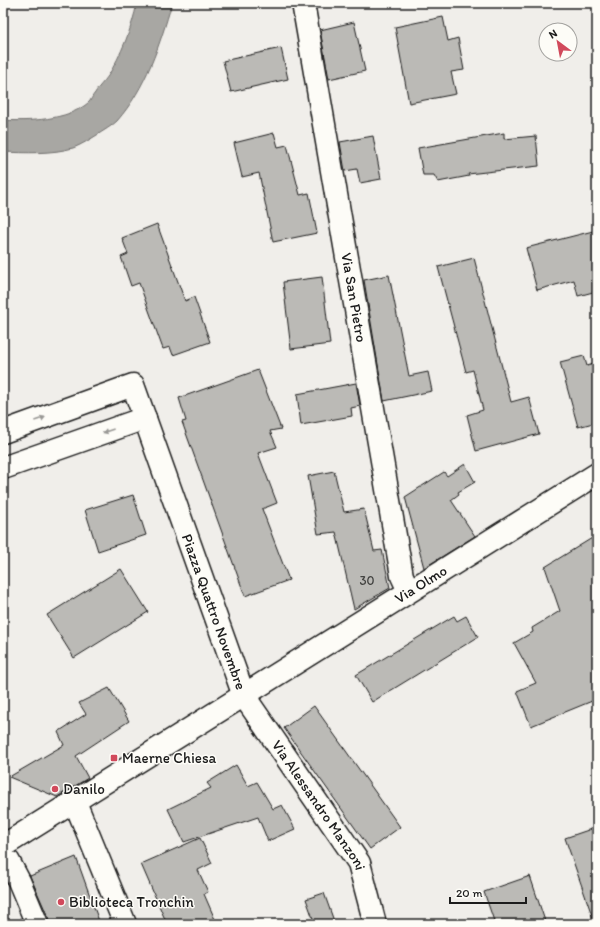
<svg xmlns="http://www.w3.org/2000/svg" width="600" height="927" viewBox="0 0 600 927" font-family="Itim,sans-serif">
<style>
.water{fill:#a8a7a3;stroke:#706f6d}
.building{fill:#bbbab6;stroke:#1c1c1c}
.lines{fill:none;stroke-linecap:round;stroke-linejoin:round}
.minor-casing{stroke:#1c1c1c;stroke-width:25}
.minor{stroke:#fdfcf7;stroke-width:22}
.oneway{fill:#989794}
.poi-dot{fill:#d1495b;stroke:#fdfcf7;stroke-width:1.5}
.labels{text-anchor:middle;stroke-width:3;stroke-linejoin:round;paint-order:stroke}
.number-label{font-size:13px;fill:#444442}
.street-label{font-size:15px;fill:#1c1c1c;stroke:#fdfcf7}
.poi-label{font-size:15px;fill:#1c1c1c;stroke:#fdfcf7;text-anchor:start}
</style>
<rect width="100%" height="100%" fill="#f0eeea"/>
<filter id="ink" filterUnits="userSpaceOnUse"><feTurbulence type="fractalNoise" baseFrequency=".025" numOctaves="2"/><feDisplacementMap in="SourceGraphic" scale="8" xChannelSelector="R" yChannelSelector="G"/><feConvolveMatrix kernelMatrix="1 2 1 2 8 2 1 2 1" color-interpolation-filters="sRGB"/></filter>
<g filter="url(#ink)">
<path class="water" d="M137,3H172C160,44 146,88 117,121C112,126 103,131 97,135C89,140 81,145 73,148C51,154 26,153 3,152V120C28,122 68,120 88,103C91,101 92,96 95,93C98,87 104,82 108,76C121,55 132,28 137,3Z"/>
<g class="building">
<polygon points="443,17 448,41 458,38 464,70 451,72 456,94 409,103 395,27"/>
<polygon points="354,22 365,71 329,79 320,30"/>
<polygon points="281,48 288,79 231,92 223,61"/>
<polygon points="274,133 278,147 287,145 300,195 309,193 317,233 273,242 259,173 242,177 234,143"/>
<polygon points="504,133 504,139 536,136 539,166 468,174 469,176 438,182 434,175 423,175 418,148"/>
<polygon points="373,136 381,179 360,183 357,169 345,171 340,142"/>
<polygon points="157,224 185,301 194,297 210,342 173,355 170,347 163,349 139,283 131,286 121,257 128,254 122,238"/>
<polygon points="597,230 597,291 578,296 574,280 537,290 526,248"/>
<polygon points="474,258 511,402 529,397 539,434 476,451 467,415 483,410 473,370 466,372 438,267"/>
<polygon points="389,275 409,376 428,372 432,391 384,401 364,280"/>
<polygon points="322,277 330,344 291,349 283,282"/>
<polygon points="584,356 587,366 597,363 597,422 578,427 560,362"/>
<polygon points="258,370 281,429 270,431 277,447 258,453 277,503 262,509 289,580 245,596 182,422 186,421 179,398"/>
<polygon points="356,383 360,406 351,408 352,416 301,425 297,394"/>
<polygon points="465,464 475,482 458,492 459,494 451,500 475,536 424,568 405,497 444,472 447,476"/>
<polygon points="334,471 344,512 364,509 374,551 382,550 390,588 354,609 336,532 318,534 308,476"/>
<polygon points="133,495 146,535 98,551 85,510"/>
<polygon points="597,535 597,699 531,726 517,691 536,683 514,643 533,632 532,628 560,611 545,567"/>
<polygon points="121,569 148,612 74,658 47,615"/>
<polygon points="454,616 457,621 466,616 478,637 372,702 356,675"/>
<polygon points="109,688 129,721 76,756 88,778 57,797 9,777 64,745 58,732 86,714 79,703"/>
<polygon points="314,706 400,827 370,849 284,728"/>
<polygon points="236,765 248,786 257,782 273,809 282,805 295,829 268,841 258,817 184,842 168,809 211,788 207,783"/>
<polygon points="597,827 597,921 594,921 565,838"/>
<polygon points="200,838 212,863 198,870 208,892 204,894 217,924 167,924 141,864"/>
<polygon points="76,857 100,924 49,924 49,919 30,876"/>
<polygon points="530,876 546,924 495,924 484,892"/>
<polygon points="324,893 335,924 315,924 306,899"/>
</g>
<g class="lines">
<defs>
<g id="minor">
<path id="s1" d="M303,3L402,576L409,591"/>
<path id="s2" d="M3,432L133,385L244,696L359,863L375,924"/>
<polyline points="3,468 145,418"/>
<polyline points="75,802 125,924"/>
<path id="s3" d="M3,846L597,474"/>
<polyline points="3,865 9,862 19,881 37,924"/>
</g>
</defs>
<use href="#minor" class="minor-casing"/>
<use href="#minor" class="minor"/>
</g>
<defs><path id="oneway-solid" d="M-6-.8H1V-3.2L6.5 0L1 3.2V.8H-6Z"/></defs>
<g class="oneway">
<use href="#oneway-solid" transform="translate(40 419) rotate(-20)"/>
<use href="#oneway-solid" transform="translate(108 431) rotate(161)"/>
</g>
</g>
<g class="poi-dot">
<rect x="110" y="754" width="8" height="8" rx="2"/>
<circle cx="55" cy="789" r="4"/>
<circle cx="61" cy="902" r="4"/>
</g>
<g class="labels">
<g class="number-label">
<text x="367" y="585">30</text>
</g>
<g class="street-label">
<text dy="5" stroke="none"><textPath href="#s1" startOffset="299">Via San Pietro</textPath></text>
<text dy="5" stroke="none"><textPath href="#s3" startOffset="493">Via Olmo</textPath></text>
<text dy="5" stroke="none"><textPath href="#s2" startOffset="379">Piazza Quattro Novembre</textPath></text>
<text dy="5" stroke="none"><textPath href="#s2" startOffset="601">Via Alessandro Manzoni</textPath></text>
</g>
<g class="poi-label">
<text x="122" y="763">Maerne Chiesa</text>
<text x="63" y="794">Danilo</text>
<text x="69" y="907">Biblioteca Tronchin</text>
</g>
</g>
<rect width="600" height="927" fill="none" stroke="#fdfcf7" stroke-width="16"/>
<rect x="8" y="8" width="584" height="911" fill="none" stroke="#1c1c1c" stroke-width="1.5" filter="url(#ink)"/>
<g transform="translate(558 42) rotate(328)"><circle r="19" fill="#fdfcf7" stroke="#a3a29f"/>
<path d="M0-3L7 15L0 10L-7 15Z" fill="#d1495b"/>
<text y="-6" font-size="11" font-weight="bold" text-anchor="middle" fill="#1c1c1c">N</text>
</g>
<path d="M450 897v6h76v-6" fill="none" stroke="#1c1c1c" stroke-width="2"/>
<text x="456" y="897" font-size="12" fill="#1c1c1c" stroke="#fdfcf7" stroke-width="3" paint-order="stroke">20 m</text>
</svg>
